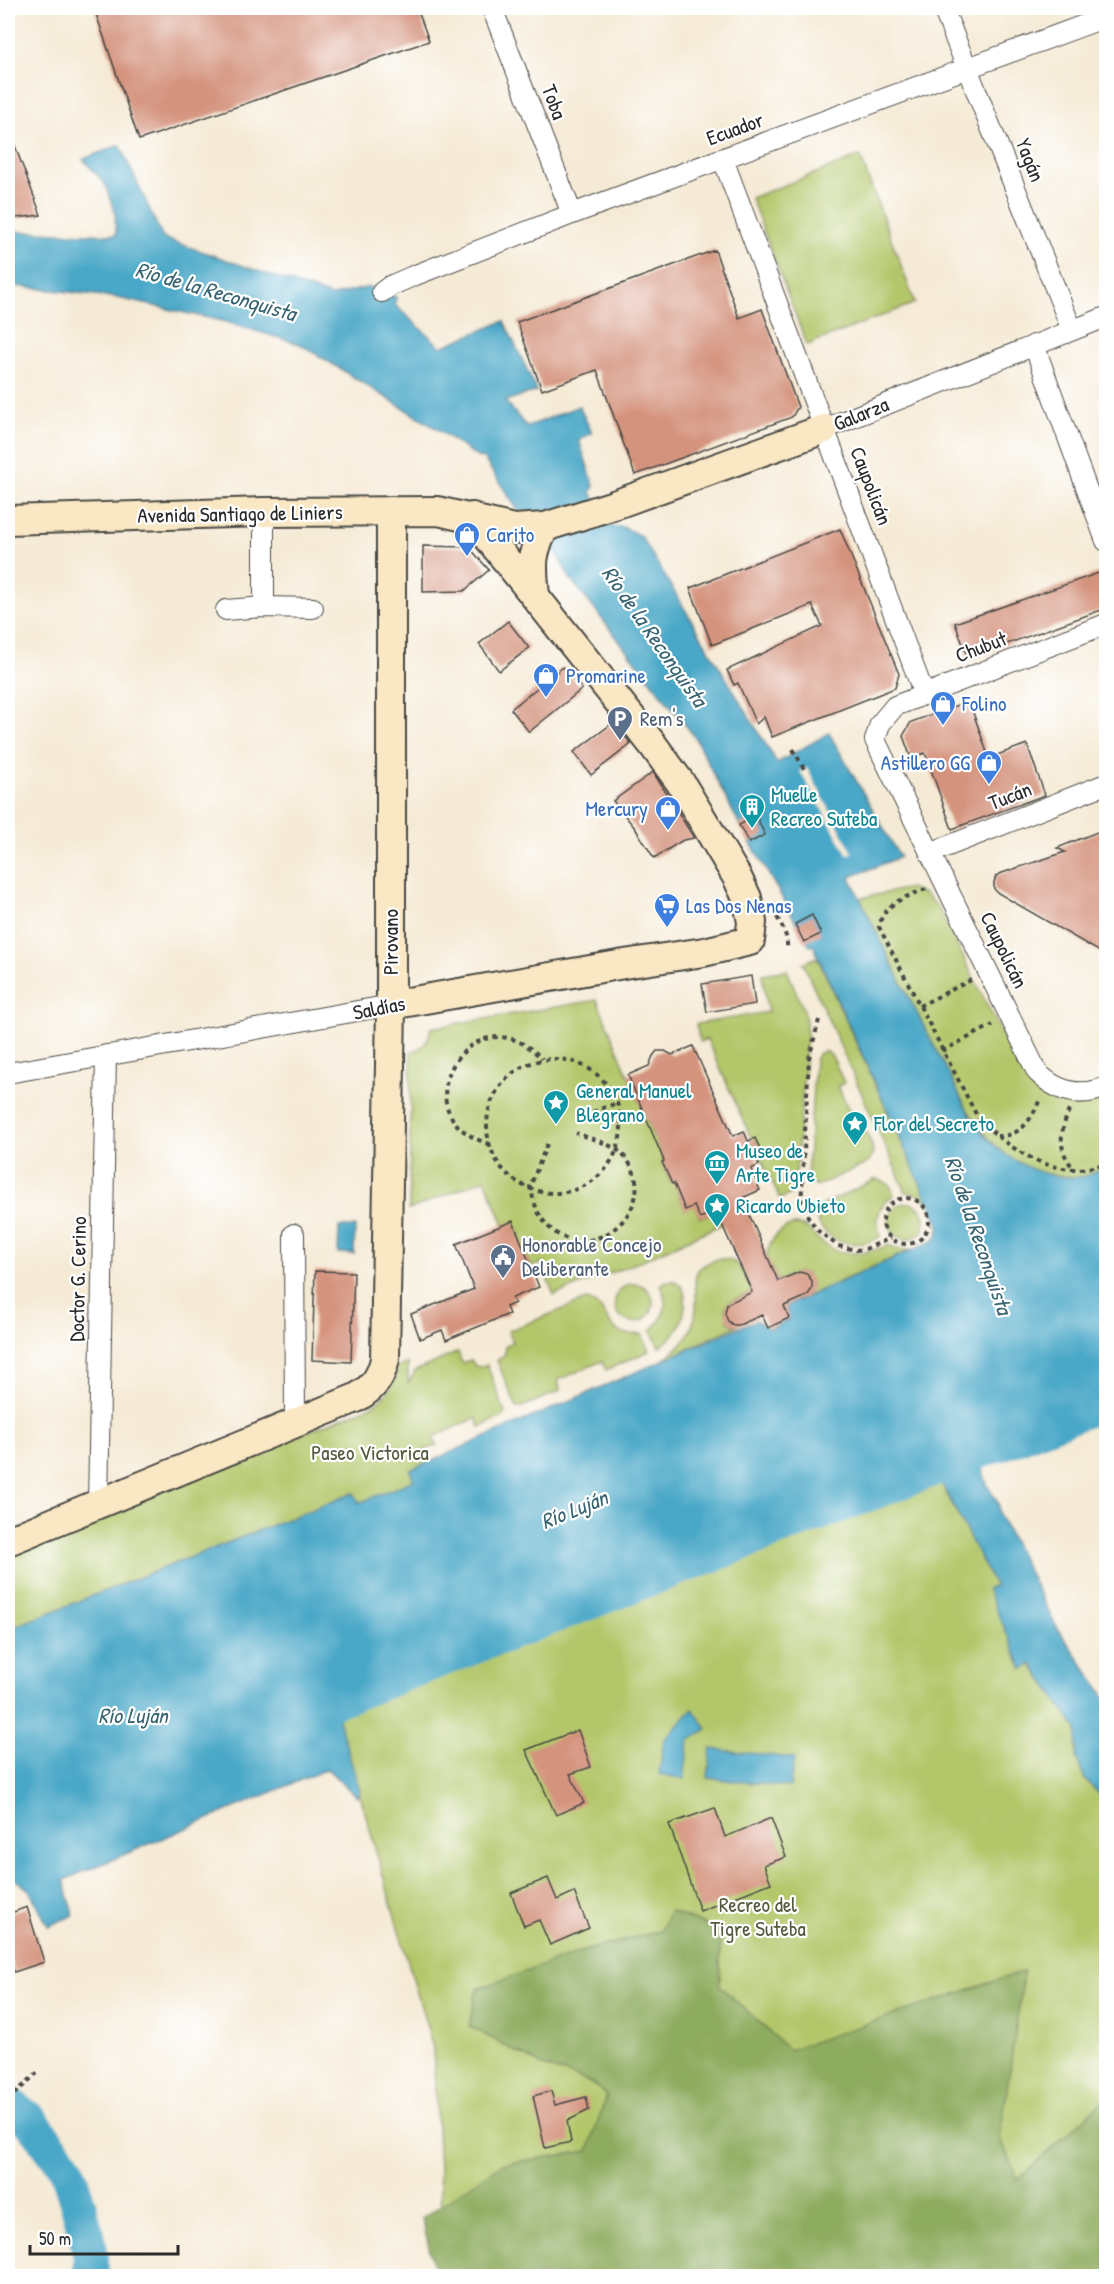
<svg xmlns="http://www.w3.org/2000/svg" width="1114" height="2284" viewBox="0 0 1114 2284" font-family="'Patrick Hand',sans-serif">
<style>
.green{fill:#b3c76b;stroke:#6f794b;stroke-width:1.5}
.forest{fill:#8eac5f;stroke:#5c6c45;stroke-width:1.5}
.water{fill:#48a7c7;stroke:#3a6979;stroke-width:1.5}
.pier{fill:#f5ead5}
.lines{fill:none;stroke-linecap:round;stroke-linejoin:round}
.canal{stroke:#48a7c7;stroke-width:21}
.river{stroke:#48a7c7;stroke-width:36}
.building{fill:#d4937d}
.street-casing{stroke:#494844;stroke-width:22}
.secondary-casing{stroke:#494844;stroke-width:32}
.path{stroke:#494844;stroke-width:4;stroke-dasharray:4.5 4.5;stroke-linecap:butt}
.street{stroke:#fff;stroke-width:20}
.secondary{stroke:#fae7c3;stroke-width:28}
.labels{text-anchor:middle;stroke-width:4.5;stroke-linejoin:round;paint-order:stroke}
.street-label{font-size:21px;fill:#2b2b2b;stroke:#fff}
.shop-label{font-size:21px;fill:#366cbe;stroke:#fff;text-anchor:start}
.service-label{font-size:21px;fill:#4e5e75;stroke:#fff;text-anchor:start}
.culture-label{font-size:21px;fill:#0d838f;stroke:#fff;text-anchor:start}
.park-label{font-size:21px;fill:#545a3e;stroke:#fff}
.water-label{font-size:22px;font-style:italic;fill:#386371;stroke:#fff}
</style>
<rect width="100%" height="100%" fill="#fff"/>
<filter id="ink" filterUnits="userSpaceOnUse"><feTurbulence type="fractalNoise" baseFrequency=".0167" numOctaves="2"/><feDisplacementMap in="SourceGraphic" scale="12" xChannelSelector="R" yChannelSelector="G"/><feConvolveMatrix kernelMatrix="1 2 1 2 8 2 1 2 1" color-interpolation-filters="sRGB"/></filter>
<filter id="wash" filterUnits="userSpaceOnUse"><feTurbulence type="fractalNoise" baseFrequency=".008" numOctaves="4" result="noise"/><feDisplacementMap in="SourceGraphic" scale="24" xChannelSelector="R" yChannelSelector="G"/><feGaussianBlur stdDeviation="1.35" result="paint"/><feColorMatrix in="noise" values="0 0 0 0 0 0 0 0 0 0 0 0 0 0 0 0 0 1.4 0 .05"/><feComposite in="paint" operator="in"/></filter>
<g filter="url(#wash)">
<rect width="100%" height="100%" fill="#f5ead5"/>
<g class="green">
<polygon points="860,156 915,303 807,345 751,198"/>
<path d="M910,888L924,894L938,907L1017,1064L1035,1091L1053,1102L1072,1106L1106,1098V1166C1100,1169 1092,1174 1086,1176C1077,1178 1067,1176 1058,1175C988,1170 960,1095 932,1042C907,995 884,946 860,898Z"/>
<polygon points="817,957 929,1203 918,1194 906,1192 803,963"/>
<polygon points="787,970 805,1013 807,1036 795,1186 791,1194 780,1199 760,1156 763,1155 756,1139 752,1140 707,1039 700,1042 696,1024 768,1012 762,974"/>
<path d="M597,1000L664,1161L662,1162L671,1183H674L685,1209L694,1205L700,1218L707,1215L712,1201L722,1224L634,1264L554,1295L541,1263L531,1267L513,1222L504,1225L485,1179L409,1210L411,1052C424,1047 428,1042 431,1028Z"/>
<path d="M825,1051L832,1056L844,1083L838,1086L857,1128L863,1126C869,1139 880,1153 866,1164L816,1186L810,1183L807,1176L815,1060L819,1053Z"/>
<path d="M876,1179L889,1184L894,1195C878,1204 874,1220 881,1236C860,1250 828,1245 817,1220L818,1211L821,1206Z"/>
<circle cx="907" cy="1221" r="18"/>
<path d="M795,1225C807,1225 810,1231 818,1239C839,1258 865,1255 889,1245L898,1249L911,1250L807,1296L812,1285L807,1274L799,1272L778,1281C775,1274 770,1266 768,1259C765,1243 780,1227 795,1225Z"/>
<path d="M718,1259C741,1257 744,1275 752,1292L729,1302L725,1308L728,1321L733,1325H739L661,1361C680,1349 695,1331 696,1308C698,1282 685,1269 718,1259Z"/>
<path d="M667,1281C691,1277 687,1313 679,1327C674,1336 667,1341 659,1347L651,1330C666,1318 669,1301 660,1285Z"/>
<circle cx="634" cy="1303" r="19"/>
<path d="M586,1300C613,1306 601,1339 642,1334L649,1351L606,1370L602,1361L558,1380L560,1389L558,1392L520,1408H517L497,1361L505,1354V1346L513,1342L508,1331Z"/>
<path d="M458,1352L462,1363L471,1360L476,1367L487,1365L505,1413L502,1417L480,1427L476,1418L433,1437L437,1445L423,1451L428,1463L410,1470L414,1481L358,1504L354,1493L8,1629V1552L371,1406C387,1397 395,1385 398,1367L408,1363V1384L415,1371Z"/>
<polygon points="935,1471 995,1586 988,1589 1023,1669 1031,1664 1077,1729 1076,1757 1085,1779 1106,1801 1106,2276 442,2230 433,2048 335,1709 342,1702 494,1646 506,1633 626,1594 805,1523 853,1498"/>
</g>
<polygon class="forest" points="670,1911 720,1931 720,1986 789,2050 1024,1971 1000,2138 1018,2180 1106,2098 1106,2276 436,2276 422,2218 502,2164 588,2151 607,2094 585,2080 543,2066 469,2026 477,1989 583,1951 661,1931"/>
<g class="water">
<path d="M120,145L163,238L331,296L369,287L396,297L395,305L441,347L504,321L537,391L505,401L527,427L579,406L592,433L579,440L594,486L591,492L606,526L623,527L641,536L777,763L829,733L900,857L850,877C879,940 911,1003 944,1064C958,1090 969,1121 991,1142C1013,1164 1054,1183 1086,1176C1093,1174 1100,1169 1106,1166V1414L1075,1416L977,1454L988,1487L999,1504V1514L1056,1626L1106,1698V1801L1085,1779L1076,1757L1077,1729L1032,1664L1023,1669L987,1589L995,1586L935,1471L853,1498L805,1523L626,1594L506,1633L494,1646L342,1702L335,1709L360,1791L357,1797L327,1769L64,1880L74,1915L48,1926L29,1890L8,1874V1629L354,1493L359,1503L414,1480L410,1470L756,1320L770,1329L789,1319L786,1308L788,1305L933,1241L938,1235L939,1225L813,945L810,946L735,816L694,736L569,577L553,547L556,538L540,512H519L484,459L477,457L437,429L300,344L222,321L113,297L8,285V231L116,235L115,213L105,184L83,159Z"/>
<polygon points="339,1227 355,1227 354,1254 338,1253"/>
<polygon points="693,1709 707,1729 689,1741 684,1779 659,1774 664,1740"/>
<polygon points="711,1749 794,1758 790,1787 708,1778"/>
</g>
<polygon class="pier" points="807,768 853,853 848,855 800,771"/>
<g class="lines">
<polyline class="canal" points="310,1718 1106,1410"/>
<polyline class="river" points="8,2104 31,2121 67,2169 80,2211 91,2256 91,2276"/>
</g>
<g id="blocks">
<g class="building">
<polygon points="94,8 417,8 429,41 139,140"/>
<polygon points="8,130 9,130 41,215 8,219"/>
<polygon points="715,250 739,318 762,309 798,407 792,417 635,475 597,370 542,390 517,322"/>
<polygon points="840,529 899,674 895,688 772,737 764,717 756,724 738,683 734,685 727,670 822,626 812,605 712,645 690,588"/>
<polygon points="423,546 469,547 489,570 464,591 423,592"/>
<polygon points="1107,570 1107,608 968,658 955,623"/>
<polygon points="508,621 529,648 499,671 479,644"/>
<polygon points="563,667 582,689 529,732 511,709"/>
<polygon points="969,701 989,758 1027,744 1045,795 952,829 925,753 911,758 903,736 911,722"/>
<polygon points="614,722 631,744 591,775 574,752"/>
<polygon points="653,772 694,838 683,840 654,858 635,828 613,801"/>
<polygon points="756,816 765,835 749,843 739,825"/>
<polygon points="1107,828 1107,956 998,893 994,889 994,882 996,876 1002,873 1065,852 1057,848"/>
<polygon points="812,915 821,934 804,942 795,924"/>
<polygon points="751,976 755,1004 707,1012 702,984"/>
<polygon points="693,1046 733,1136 744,1131 748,1141 755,1138 763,1155 756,1158 759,1165 751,1169 760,1190 742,1198 778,1281 799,1272 807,1274 812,1281 812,1289 807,1296 784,1306 789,1318 768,1328 762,1315 739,1325 733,1325 728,1321 725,1314 727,1304 752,1292 716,1211 700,1218 694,1206 685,1210 674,1183 672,1184 662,1162 664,1161 628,1075 649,1066 653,1056 657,1051 665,1051 672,1055"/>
<polygon points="513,1221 539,1287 512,1298 515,1303 506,1307 509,1314 446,1340 442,1330 420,1339 411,1314 474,1289 456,1244"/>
<polygon points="315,1271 354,1272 351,1362 312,1360"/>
<polygon points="578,1730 591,1767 570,1774 584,1803 556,1815 526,1750"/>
<polygon points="715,1808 725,1837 771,1818 786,1857 764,1865 771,1883 700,1911 669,1824"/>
<polygon points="548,1878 557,1900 574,1892 589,1928 550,1945 539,1920 524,1926 511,1893"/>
<polygon points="27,1907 44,1962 14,1972 8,1950 8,1914"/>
<polygon points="551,2091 555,2105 586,2097 589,2110 567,2121 571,2142 545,2148 533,2096"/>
</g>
</g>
</g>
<g filter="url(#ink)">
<use href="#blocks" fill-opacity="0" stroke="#494844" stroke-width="1.5"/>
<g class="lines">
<defs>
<g id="street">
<polyline points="492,8 572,214"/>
<polyline points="943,8 1072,330"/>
<polyline points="723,159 924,694"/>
<polyline points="382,292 390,286 413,276 572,214 1106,17"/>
<polyline points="1034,345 1106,541"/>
<polyline points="824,429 1106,317"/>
<polyline points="264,607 264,512"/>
<polyline points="226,610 264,607 313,608"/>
<path d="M1106,624L895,706L880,724L875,740L1037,1072C1057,1092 1080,1098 1106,1087"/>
<polyline points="930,853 1106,784"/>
<polyline points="8,1073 391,1005"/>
<polyline points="294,1234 295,1422"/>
<polyline points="98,1505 106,1055"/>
</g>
<g id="secondary">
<polyline points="8,520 264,512 438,511 514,529 545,527 614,505 824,429"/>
<path d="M535,596C532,565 530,555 545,527"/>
<polyline points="391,1005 624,964 704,952 750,941 752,922 747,898 737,877 680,782 653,745 472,517"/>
<path d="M8,1541L356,1398C373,1388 381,1378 385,1359L391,1005V511"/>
</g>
</defs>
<use href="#street" class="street-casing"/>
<use href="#secondary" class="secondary-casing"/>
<g class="path">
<polyline points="793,749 804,769"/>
<path d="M926,889C906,897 883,903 879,927L978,1118C1012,1152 1057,1182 1106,1163"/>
<path d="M777,917C783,928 788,936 787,949"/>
<polyline points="919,1006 971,980"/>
<polyline points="819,1020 809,1058 801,1206 817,1230 838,1246 856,1250 865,1249 891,1238"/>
<polyline points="942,1051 993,1025"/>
<circle cx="554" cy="1126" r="67"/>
<path d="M1069,1110C1060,1133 1057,1149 1074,1169"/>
<polyline points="576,1118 617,1103"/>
<path d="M997,1136C1021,1137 1032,1119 1040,1099"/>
<path d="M490,1144C393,1116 474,986 542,1059"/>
<path d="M547,1144L530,1187C533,1197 535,1208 541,1217C580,1279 672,1206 622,1154C611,1143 590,1139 576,1133"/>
<circle cx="906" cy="1221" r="23"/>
<polyline points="8,2100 37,2073"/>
</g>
<use href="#street" class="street"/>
<use href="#secondary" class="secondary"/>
</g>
</g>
<defs>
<symbol id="shop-pin" viewBox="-11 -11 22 30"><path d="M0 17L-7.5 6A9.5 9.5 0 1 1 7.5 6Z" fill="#3f7fe0" stroke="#fff"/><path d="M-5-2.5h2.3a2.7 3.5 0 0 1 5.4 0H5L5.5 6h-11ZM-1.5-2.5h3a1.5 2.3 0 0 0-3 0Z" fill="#fff"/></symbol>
<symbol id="parking-pin" viewBox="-11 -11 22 30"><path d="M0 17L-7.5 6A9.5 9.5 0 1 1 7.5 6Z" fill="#5c6f8a" stroke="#fff"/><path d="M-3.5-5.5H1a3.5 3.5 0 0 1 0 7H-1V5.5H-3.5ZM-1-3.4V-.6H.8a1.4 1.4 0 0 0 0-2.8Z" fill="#fff"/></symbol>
<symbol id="building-pin" viewBox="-11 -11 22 30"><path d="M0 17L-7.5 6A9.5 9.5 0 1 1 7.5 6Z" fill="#0f9aa8" stroke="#fff"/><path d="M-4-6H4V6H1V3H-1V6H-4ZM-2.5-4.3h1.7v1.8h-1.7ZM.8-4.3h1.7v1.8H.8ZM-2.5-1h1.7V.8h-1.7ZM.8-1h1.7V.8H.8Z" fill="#fff"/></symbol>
<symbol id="supermarket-pin" viewBox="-11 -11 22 30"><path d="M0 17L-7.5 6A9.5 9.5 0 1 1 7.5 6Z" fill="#3f7fe0" stroke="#fff"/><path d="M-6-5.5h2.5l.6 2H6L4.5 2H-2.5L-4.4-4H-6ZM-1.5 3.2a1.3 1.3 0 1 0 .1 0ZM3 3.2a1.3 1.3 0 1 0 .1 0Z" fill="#fff"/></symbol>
<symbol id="sight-pin" viewBox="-11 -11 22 30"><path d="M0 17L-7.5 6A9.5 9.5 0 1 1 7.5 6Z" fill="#0f9aa8" stroke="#fff"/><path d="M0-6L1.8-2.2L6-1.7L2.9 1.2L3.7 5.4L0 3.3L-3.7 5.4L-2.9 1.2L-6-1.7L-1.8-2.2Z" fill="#fff"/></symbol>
<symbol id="museum-pin" viewBox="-11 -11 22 30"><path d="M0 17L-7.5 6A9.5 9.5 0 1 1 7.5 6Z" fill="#0f9aa8" stroke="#fff"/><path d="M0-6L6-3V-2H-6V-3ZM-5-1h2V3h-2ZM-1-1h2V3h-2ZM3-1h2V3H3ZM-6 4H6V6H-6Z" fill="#fff"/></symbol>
<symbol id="civic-pin" viewBox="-11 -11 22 30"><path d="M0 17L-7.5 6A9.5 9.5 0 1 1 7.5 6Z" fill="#5c6f8a" stroke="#fff"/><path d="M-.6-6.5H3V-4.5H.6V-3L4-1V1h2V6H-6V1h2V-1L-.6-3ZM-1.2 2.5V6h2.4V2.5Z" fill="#fff"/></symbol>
</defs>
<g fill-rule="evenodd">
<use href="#shop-pin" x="452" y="520" width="30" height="40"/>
<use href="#shop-pin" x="531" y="661" width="30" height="40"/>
<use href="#shop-pin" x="928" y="689" width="30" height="40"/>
<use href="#parking-pin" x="605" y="704" width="30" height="40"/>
<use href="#shop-pin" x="974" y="748" width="30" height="40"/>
<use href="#building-pin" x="737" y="792" width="30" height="40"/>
<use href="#shop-pin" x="653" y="794" width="30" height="40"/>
<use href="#supermarket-pin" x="652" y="891" width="30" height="40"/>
<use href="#sight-pin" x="541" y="1088" width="30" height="40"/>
<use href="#sight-pin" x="840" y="1109" width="30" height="40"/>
<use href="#museum-pin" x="702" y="1148" width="30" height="40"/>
<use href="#sight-pin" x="702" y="1191" width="30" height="40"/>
<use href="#civic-pin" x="488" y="1242" width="30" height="40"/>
</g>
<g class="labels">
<g class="street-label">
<text transform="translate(554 102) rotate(69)" y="7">Toba</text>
<text transform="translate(735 129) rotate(-20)" y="7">Ecuador</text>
<text transform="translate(1030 160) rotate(68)" y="7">Yagán</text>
<text transform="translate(861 414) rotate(-22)" y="7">Galarza</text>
<text transform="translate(871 486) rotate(69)" y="7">Caupolicán</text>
<text transform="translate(240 514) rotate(-1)" y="7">Avenida Santiago de Liniers</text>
<text transform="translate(981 647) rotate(-21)" y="7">Chubut</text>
<text transform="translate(1010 796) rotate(-21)" y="7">Tucán</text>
<text transform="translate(391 942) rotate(-90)" y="7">Pirovano</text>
<text transform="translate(1004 950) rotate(64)" y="7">Caupolicán</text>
<text transform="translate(379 1008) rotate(-11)" y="7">Saldías</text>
<text transform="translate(78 1279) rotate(-89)" y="7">Doctor G. Cerino</text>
</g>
<g class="shop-label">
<text x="486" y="542">Carito</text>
<text x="566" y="683">Promarine</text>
<text x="962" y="711">Folino</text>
<text x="970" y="770" text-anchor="end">Astillero GG</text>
<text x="648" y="816" text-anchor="end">Mercury</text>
<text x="686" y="913">Las Dos Nenas</text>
</g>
<g class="service-label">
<text x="640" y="726">Rem's</text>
<text x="522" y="1252">Honorable Concejo<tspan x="522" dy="24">Deliberante</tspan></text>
</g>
<g class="culture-label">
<text x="771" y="802">Muelle<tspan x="771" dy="24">Recreo Suteba</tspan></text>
<text x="576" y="1098">General Manuel<tspan x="576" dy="24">Blegrano</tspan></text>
<text x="874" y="1131">Flor del Secreto</text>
<text x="736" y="1158">Museo de<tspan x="736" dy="24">Arte Tigre</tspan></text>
<text x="736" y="1213">Ricardo Ubieto</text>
</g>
<g class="park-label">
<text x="370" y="1460">Paseo Victorica</text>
<text x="758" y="1912">Recreo del<tspan x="758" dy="24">Tigre Suteba</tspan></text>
</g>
<g class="water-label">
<text transform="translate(216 291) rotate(16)" y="8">Río de la Reconquista</text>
<text transform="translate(655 636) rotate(55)" y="8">Río de la Reconquista</text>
<text transform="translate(979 1235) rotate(71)" y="8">Río de la Reconquista</text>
<text transform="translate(574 1509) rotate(-22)" y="8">Río Luján</text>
<text x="133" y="1723">Río Luján</text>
</g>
</g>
<rect width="1114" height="2284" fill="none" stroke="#fff" stroke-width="30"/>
<path d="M30 2245v9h148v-9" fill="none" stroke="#2b2b2b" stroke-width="3"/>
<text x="39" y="2245" font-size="18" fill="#2b2b2b" stroke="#ffffff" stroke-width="4.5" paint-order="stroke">50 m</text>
</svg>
